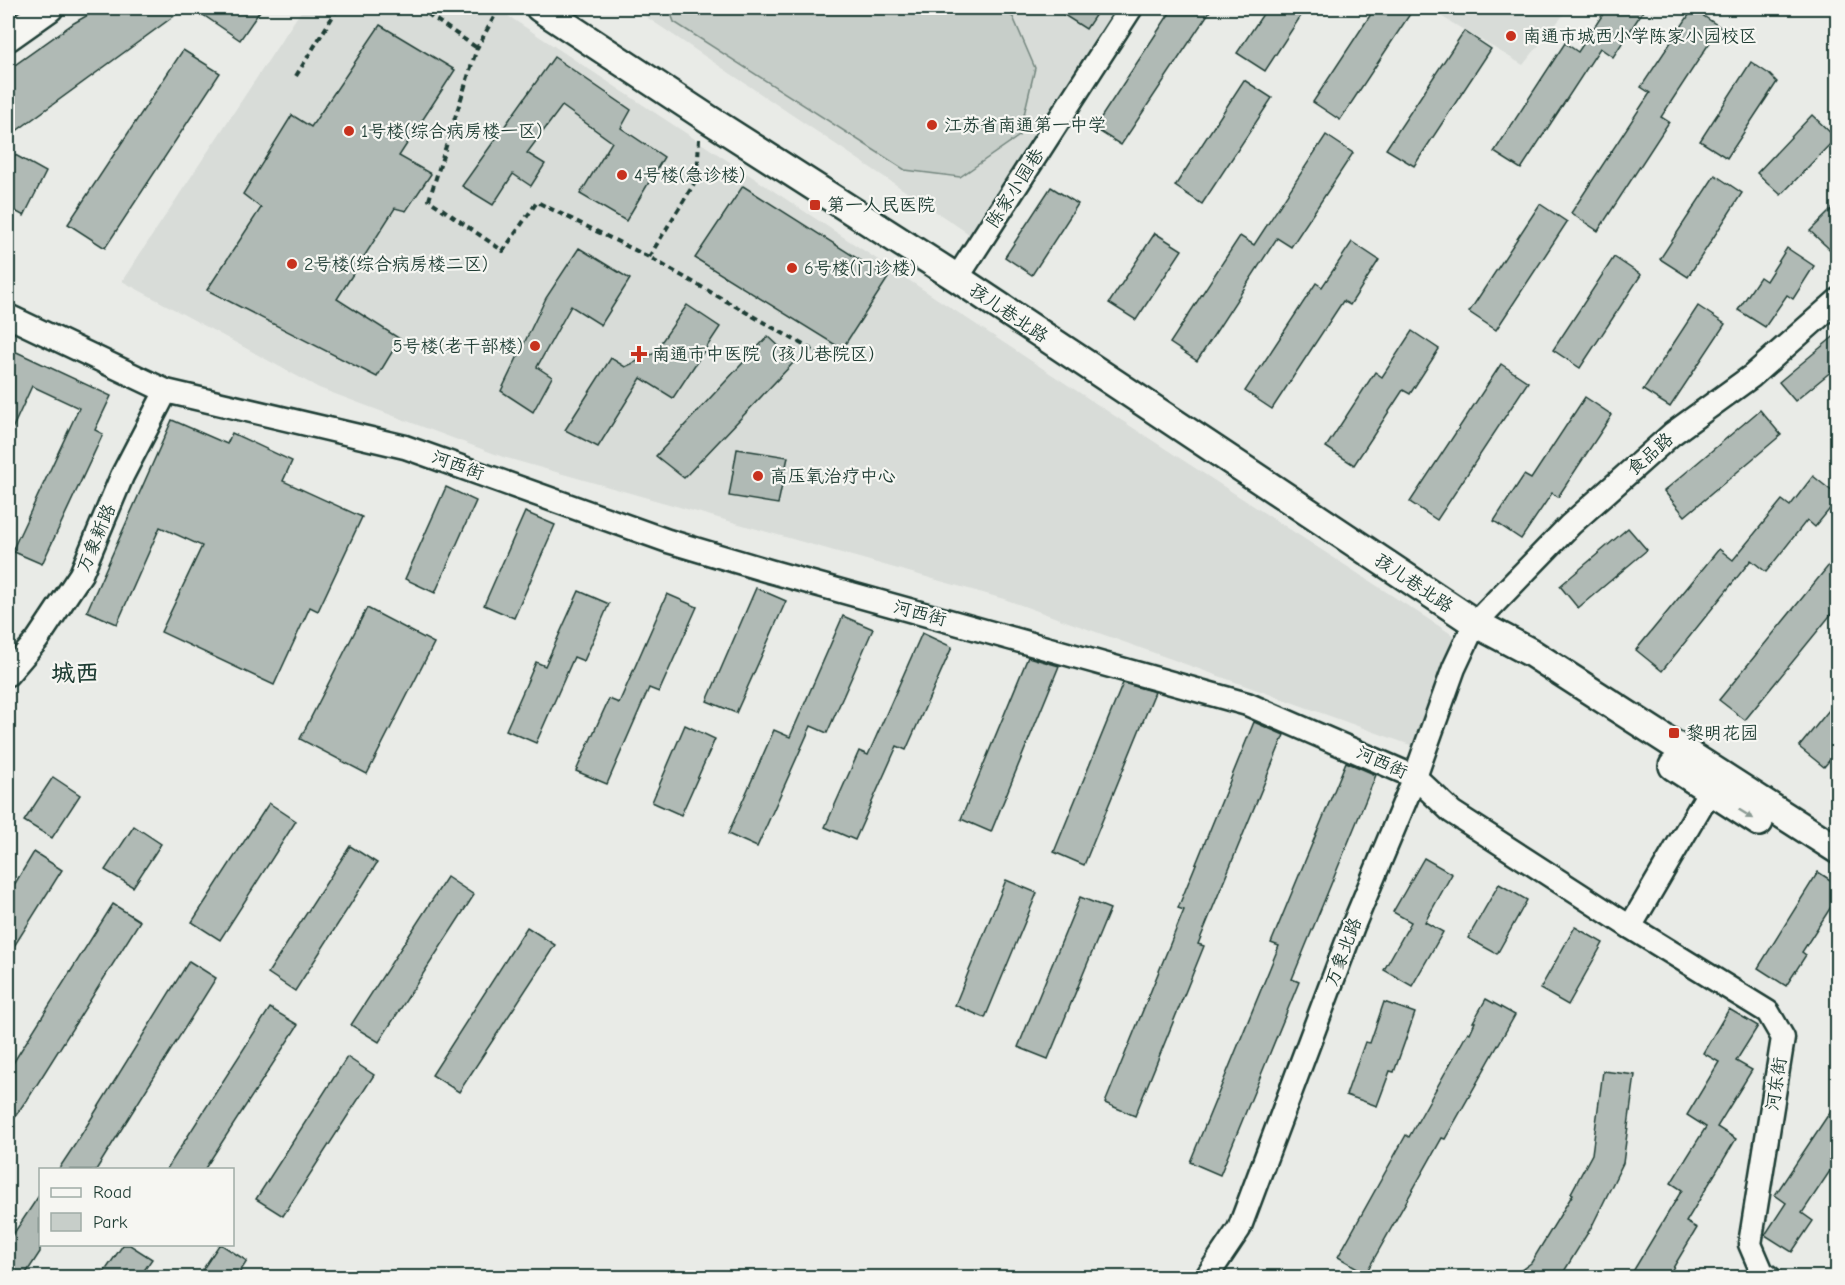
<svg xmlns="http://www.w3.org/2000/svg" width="1845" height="1285" viewBox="0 0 1845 1285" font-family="'Comic Neue','LXGW WenKai TC',sans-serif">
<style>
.built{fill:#d8dcd8}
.green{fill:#c7cec9;stroke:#73867e;stroke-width:1.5}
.building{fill:#b0bab5;stroke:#1f3d34;stroke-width:1.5}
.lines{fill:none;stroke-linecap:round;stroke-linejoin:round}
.minor-casing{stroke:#1f3d34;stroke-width:27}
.major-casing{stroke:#1f3d34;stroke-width:32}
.path{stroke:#1f3d34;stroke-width:4;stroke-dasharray:6 4.5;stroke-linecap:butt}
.minor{stroke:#f6f6f2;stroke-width:22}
.major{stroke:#f6f6f2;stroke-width:27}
.oneway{fill:#8a9a93}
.poi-dot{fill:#c8321e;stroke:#f6f6f2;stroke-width:2}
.labels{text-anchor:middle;stroke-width:4.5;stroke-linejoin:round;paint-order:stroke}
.poi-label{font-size:18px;fill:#1f3d34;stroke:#f6f6f2;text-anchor:start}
.street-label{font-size:18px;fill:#1f3d34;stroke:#f6f6f2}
.district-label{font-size:24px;font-weight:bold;fill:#1f3d34;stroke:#f6f6f2}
</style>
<rect width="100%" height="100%" fill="#e9ebe7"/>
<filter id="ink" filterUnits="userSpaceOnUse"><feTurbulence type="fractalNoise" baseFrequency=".0167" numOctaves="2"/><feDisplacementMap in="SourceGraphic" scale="12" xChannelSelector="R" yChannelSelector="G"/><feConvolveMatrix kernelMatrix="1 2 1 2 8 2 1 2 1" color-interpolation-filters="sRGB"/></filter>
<g filter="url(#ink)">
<g class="built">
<polygon points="303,8 496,8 1124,422 1459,639 1416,747 1004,599 503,457 319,388 122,281"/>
<polygon points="633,8 1131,8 981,242"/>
<polygon points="1427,8 1569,8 1523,65"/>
</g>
<polygon class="green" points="669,8 999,8 1013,17 1035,68 1019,136 960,177 905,170 674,22"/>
<g class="building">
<polygon points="100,8 185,8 8,137 8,70 74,23"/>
<polygon points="193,8 262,8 240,40"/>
<polygon points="1053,8 1100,8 1086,29"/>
<polygon points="1173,8 1212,8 1121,145 1094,128"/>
<polygon points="1267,8 1306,8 1265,71 1237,53"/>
<polygon points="1375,8 1414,8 1340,120 1313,102"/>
<polygon points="1607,8 1645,8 1613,57 1600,48 1521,169 1494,152 1565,43 1578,52"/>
<polygon points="1693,9 1720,27 1661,117 1669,122 1598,231 1571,213 1650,93 1641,87"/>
<polygon points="380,25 455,70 399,156 431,174 406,211 395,208 337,299 400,339 377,377 207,290 261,208 243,194 292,115 311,127"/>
<polygon points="1464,31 1491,49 1414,166 1386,149"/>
<polygon points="183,50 220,73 105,248 68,224"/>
<polygon points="554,57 631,110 621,128 664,157 626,221 580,194 612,142 562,106 527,153 545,164 531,186 513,174 493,205 462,186"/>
<polygon points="1751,62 1769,74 1777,82 1727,158 1700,141"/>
<polygon points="1244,80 1272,98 1202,204 1175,186"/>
<polygon points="1812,115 1836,138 1781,195 1757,173"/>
<polygon points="1326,135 1353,153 1291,247 1277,238 1197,361 1170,343 1240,236 1254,245"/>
<polygon points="8,151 46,172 24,216 8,207"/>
<polygon points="1715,175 1742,193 1688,277 1660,259"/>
<polygon points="743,186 888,278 842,349 695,258"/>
<polygon points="1051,187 1078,204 1032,275 1005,257"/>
<polygon points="1838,203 1838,257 1810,231"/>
<polygon points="1540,204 1567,222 1496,330 1469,312"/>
<polygon points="1155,233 1182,250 1136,320 1109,303"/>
<polygon points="1352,242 1379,260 1350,305 1343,301 1272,409 1245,391 1316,283 1322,287"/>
<polygon points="579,248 630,279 601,325 571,306 537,367 552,377 533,412 501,391 546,298"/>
<polygon points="1787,248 1814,266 1793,299 1787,295 1765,327 1738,310 1760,277 1766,281"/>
<polygon points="1614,257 1641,275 1580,368 1553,350"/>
<polygon points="687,305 720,327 673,398 641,378 598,447 565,430 611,358 625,367 653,354"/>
<polygon points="1698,306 1725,324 1670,407 1643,390"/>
<polygon points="1412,331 1439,349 1410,394 1403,390 1354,465 1326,447 1375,372 1382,377"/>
<polygon points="1838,333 1838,366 1795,401 1779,382"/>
<polygon points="768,336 795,361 684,478 656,456"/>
<polygon points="8,348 111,396 95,430 103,434 42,564 12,551 79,408 32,386 8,438"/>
<polygon points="1501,364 1528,382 1437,520 1410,502"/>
<polygon points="1585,397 1612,415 1558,497 1552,493 1521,539 1494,521 1524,475 1531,479"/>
<polygon points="1760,410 1781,435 1685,516 1664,491"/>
<polygon points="172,420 227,444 232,433 292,461 283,481 362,517 318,611 310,607 274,685 161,632 202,546 160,527 117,624 87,611"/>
<polygon points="737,449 788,457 778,504 729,496"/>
<polygon points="1813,476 1838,496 1838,499 1815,527 1807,520 1766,572 1751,560 1662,671 1636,650 1719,549 1733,560 1782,500 1790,506"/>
<polygon points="446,487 476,501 435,593 405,579"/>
<polygon points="525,512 555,525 514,618 484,605"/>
<polygon points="1628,528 1647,550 1578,608 1560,586"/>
<polygon points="1838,554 1838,606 1745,720 1719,700"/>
<polygon points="756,588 786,601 736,713 707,701"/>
<polygon points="579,591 609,604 584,661 574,657 536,743 506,730 536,662 545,666"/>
<polygon points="667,594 697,607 659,692 649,688 607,784 576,771 609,699 619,703"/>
<polygon points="367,608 434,643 367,774 300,739"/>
<polygon points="843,616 873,629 827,733 811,726 757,847 728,834 774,730 790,737"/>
<polygon points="922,633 952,647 906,750 897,746 855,840 825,827 859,751 868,755"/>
<polygon points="1028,657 1059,666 991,832 961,819"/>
<polygon points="1123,683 1155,692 1084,865 1054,852"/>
<polygon points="1838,699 1838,750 1824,767 1799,747"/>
<polygon points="1254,722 1284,735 1198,944 1204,946 1135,1116 1105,1103 1184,910 1178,908"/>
<polygon points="685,725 715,739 681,815 652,802"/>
<polygon points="1346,762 1376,775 1292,979 1299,982 1220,1175 1190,1162 1279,946 1271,943"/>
<polygon points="53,777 80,795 52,838 24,821"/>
<polygon points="269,803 296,821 220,940 192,922"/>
<polygon points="134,826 161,844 133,887 105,870"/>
<polygon points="350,846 377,863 295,991 268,973"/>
<polygon points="34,852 62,870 8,956 8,895"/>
<polygon points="1424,858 1452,874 1425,922 1443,932 1412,986 1384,970 1411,922 1393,912"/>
<polygon points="1818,872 1838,885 1838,896 1802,952 1806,955 1786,986 1758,968"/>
<polygon points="447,877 474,895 379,1042 351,1025"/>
<polygon points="1006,880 1037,893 985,1018 955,1005"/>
<polygon points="1499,884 1527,900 1497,954 1468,938"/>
<polygon points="1080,897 1110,909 1048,1059 1018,1047"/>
<polygon points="113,904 140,921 26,1102 25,1102 8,1127 8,1071"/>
<polygon points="527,927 555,945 459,1092 432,1075"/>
<polygon points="1575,927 1603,943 1568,1005 1540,989"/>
<polygon points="189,961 216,978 96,1170 58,1170 76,1143"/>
<polygon points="1486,999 1515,1015 1445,1139 1442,1138 1366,1273 1338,1257 1406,1135 1409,1137 1468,1032 1470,1033 1475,1022 1473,1022"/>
<polygon points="1384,1002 1415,1013 1394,1072 1390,1071 1377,1106 1346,1095 1365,1042 1370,1043"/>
<polygon points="270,1008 298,1025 204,1170 166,1170"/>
<polygon points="1729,1009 1758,1026 1736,1061 1752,1070 1717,1127 1736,1139 1686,1222 1697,1228 1667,1278 1629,1278 1682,1190 1671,1183 1706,1127 1687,1115 1719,1062 1703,1053"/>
<polygon points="347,1057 374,1075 283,1216 256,1199"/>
<polygon points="1603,1071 1635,1075 1623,1163 1592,1226 1560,1278 1510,1278 1531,1263 1573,1194 1571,1193 1592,1154"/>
<polygon points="1838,1100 1838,1159 1802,1213 1813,1221 1792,1252 1765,1235 1786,1203 1775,1195"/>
<polygon points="40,1194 40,1252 23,1278 8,1278 8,1242"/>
<polygon points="123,1245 130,1245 152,1259 139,1278 100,1278"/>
<polygon points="219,1245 222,1245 247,1261 236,1278 197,1278"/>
</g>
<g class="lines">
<defs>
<g id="minor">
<polyline points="957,278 1131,8"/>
<polyline points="8,316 166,391 405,447 668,541 769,571 1247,704 1415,777 1452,812 1630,927 1719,775"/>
<polyline points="8,674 37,640 81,574 122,476 166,391"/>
<polyline points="1630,927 1768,1012 1783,1038 1750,1244 1762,1272 1770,1278"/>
<polyline points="1206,1278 1239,1229 1353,926 1415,777 1454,668 1475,623 1570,525 1672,434 1752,376 1838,300"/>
</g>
<g id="major">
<polyline points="540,8 710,120 957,278 1475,623 1530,652 1838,850"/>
<polyline points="8,37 49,8"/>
<polyline points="1673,766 1759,822"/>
</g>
</defs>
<use href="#minor" class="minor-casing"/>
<use href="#major" class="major-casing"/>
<g class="path">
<polyline points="419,8 477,48"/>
<polyline points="499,8 477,48 429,200 503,251 537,202 649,257 828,359"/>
<polyline points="296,76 338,8"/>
<polyline points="649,257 697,179 699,139"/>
</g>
<use href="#minor" class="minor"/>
<use href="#major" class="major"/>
</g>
<defs><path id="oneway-solid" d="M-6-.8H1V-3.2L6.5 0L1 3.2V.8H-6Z" transform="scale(1.5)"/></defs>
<use class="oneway" href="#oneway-solid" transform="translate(1746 814) rotate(32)"/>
</g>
<g class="poi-dot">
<circle cx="1511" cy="36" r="6"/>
<circle cx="932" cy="125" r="6"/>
<circle cx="349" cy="131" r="6"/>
<circle cx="622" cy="175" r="6"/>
<rect x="809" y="199" width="12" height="12" rx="3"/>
<circle cx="292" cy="264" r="6"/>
<circle cx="792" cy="268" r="6"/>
<circle cx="535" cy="346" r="6"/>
<path d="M636 345h6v6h6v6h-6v6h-6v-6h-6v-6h6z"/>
<circle cx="758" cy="476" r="6"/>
<rect x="1668" y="727" width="12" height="12" rx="3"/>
</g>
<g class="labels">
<g class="poi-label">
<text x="1523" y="42">南通市城西小学陈家小园校区</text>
<text x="944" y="131">江苏省南通第一中学</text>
<text x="361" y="137">1号楼(综合病房楼一区)</text>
<text x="634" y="181">4号楼(急诊楼)</text>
<text x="827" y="211">第一人民医院</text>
<text x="304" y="270">2号楼(综合病房楼二区)</text>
<text x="804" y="274">6号楼(门诊楼)</text>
<text x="523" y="352" text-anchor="end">5号楼(老干部楼)</text>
<text x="652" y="360">南通市中医院（孩儿巷院区）</text>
<text x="770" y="482">高压氧治疗中心</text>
<text x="1686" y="739">黎明花园</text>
</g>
<g class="street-label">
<text transform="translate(1015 188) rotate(-57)" y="6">陈家小园巷</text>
<text transform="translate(1009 313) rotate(34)" y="6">孩儿巷北路</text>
<text transform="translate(1650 454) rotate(-41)" y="6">食品路</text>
<text transform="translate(458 465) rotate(20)" y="6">河西街</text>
<text transform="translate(96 538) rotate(-67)" y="6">万象新路</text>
<text transform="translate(1414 583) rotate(34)" y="6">孩儿巷北路</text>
<text transform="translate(920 613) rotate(15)" y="6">河西街</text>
<text transform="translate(1382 762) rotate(24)" y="6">河西街</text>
<text transform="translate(1343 952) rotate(-69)" y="6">万象北路</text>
<text transform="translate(1776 1084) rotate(-81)" y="6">河东街</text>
</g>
<g class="district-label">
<text x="75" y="681">城西</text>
</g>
</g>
<rect width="1845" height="1285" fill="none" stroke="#f6f6f2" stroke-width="30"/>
<rect x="15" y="15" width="1815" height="1255" fill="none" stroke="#1f3d34" stroke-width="2" filter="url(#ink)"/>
<rect x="39" y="1168" width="195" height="78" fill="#f6f6f2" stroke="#a0aca6" stroke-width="1.5"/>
<rect x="51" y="1188" width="30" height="9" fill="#f6f6f2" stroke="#a0aca6" stroke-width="1.5"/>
<text x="93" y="1198" font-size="18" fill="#1f3d34">Road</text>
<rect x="51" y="1213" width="30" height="18" fill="#c7cec9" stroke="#a0aca6" stroke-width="1.5"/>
<text x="93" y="1228" font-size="18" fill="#1f3d34">Park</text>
</svg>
